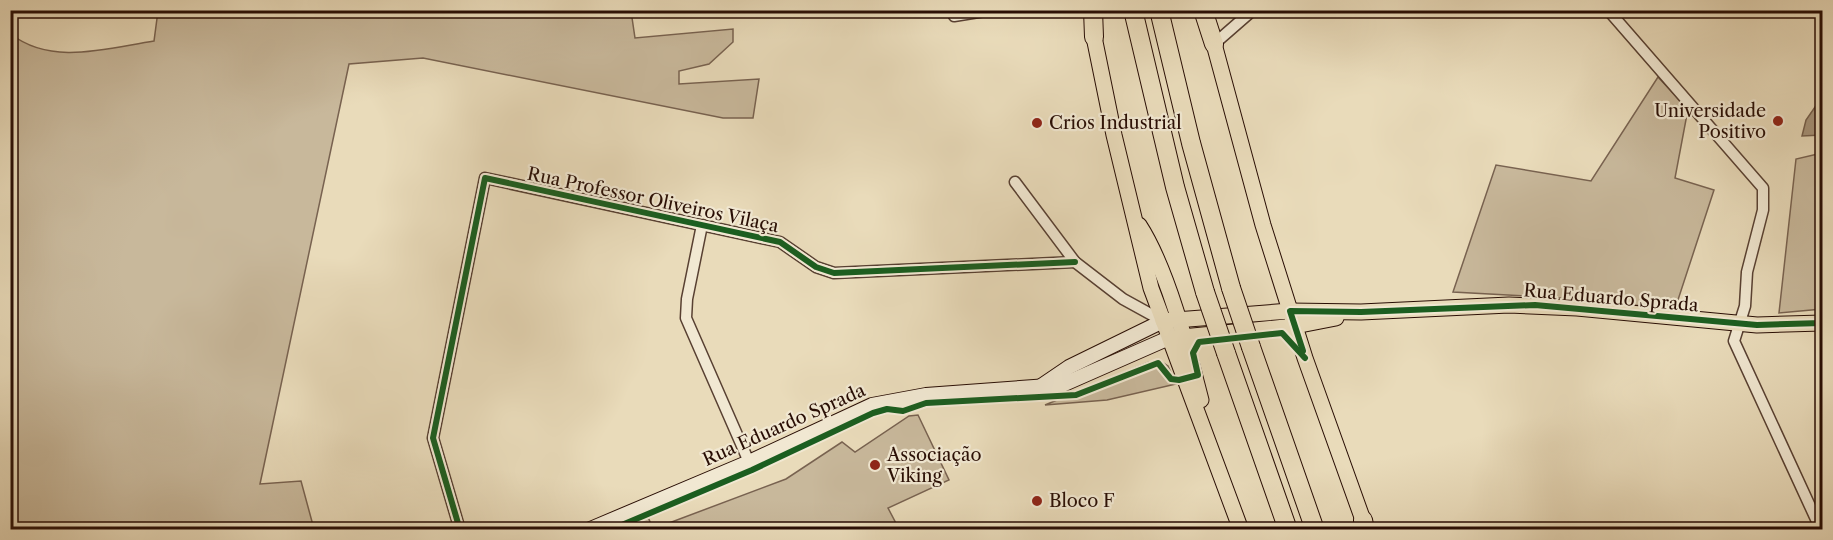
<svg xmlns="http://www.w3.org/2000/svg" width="1833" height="540" viewBox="0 0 1833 540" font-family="'Libre Caslon Text',serif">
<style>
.green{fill:#c8b89b;stroke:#786250;stroke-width:1.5}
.water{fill:#a7957c;stroke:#745f4c;stroke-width:1.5}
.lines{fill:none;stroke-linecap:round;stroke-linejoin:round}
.stream{stroke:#745f4c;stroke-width:2}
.street-casing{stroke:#584032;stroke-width:13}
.secondary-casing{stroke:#280d04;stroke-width:16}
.primary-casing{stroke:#280d04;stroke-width:17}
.highway-casing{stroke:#280d04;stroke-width:20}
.street{stroke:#f1e8d2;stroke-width:10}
.secondary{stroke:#f1e8d2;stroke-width:14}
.primary{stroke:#e9dbba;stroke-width:15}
.highway{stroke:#e9dbba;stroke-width:18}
.highway-bridge-casing{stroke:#280d04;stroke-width:20;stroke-linecap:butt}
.highway-bridge{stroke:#e9dbba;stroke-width:18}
.cycleway-casing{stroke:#f1e8d2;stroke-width:10}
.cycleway{stroke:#1b5e20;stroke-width:6}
.poi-dot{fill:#8f2418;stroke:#f1e8d2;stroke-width:2}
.labels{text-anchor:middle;stroke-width:4.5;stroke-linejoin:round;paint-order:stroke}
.poi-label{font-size:18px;fill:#280d04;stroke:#f1e8d2;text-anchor:start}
.street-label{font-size:18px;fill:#280d04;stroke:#f1e8d2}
</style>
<rect width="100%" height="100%" fill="#e9dbba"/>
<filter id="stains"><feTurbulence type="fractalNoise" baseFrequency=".00333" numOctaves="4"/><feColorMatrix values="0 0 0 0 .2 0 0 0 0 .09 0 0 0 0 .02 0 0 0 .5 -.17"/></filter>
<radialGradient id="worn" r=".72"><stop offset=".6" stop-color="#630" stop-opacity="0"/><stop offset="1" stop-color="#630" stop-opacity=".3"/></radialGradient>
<g class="green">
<path d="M158,11H631L635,38L733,29V42L709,64L679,71V84L759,79L753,118H723L423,58L349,64L260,484L301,481L314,529H11V34C51,66 108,48 154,41Z"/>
<polygon points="1658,77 1688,109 1675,178 1714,190 1675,309 1560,298 1453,292 1496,165 1591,181"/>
<polygon points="1822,153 1822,309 1779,313 1796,159"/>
<polygon points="1160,361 1168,366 1176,384 1107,400 1045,405 1149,362"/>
<polygon points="918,415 949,480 888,508 899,529 616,529 648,517 653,529 786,479 842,442 855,452 909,416"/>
</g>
<polygon class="water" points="1822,97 1822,135 1802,136 1806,120"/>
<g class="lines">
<polyline class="stream" points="1822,271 1822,304"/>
<defs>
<g id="street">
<polyline points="1608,10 1763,188 1763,210 1747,272 1745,306 1734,341 1821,530"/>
<polyline points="954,16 991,10"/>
<polyline points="1214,44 1253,10"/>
<polyline points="1015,182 1075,262 1123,299 1163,321"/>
<polyline points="702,225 687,299 686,318 749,462"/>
<polyline points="460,530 433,438 485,178 780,242 816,267 834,273 1075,262"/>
</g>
<g id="secondary">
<polyline points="1041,386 1069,367 1163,321"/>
<polyline points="588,530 749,462 872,405 926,395 1062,385 1169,338"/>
</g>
<g id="primary">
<polyline points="1094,37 1114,135 1151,288 1241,530"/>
<polyline points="1214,44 1263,225 1305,358 1363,520"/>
<path d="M1139,225C1167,268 1188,349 1201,400"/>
<polyline points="1163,321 1290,311 1361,312 1509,305 1577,308 1757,325 1822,323"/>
<polyline points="1172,338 1295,326 1336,318"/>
</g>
<g id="highway">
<polyline points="1093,10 1094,37"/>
<polyline points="1133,10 1175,187 1205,292"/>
<polyline points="1159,10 1191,143 1231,288"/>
<polyline points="1203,10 1214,44"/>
<polyline points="1251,347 1315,530"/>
<polyline points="1226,353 1288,530"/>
<polyline points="1363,520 1365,530"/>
</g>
</defs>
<use href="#street" class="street-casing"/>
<use href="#secondary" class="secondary-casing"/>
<use href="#primary" class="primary-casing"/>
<use href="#highway" class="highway-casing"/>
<use href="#street" class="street"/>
<use href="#secondary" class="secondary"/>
<use href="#primary" class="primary"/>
<use href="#highway" class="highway"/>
<defs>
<g id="highway-bridge">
<polyline points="1231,288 1251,347"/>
<polyline points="1205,292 1226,353"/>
</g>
</defs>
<use href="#highway-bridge" class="highway-bridge-casing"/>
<use href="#highway-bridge" class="highway-bridge"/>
<defs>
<g id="cycleway">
<polyline points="1303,351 1290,311 1361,312 1535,305 1757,325 1822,323"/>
<polyline points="460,530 433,438 485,178 780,242 816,267 834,273 1075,262"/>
<polyline points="610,530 752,470 873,413 887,409 903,411 926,403 1076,395 1158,363 1171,379 1179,380 1198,375 1193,353 1199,342 1282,333 1305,358"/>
</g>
</defs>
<use href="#cycleway" class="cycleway-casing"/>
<use href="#cycleway" class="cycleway"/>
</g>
<g class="poi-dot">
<circle cx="1778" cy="121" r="6"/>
<circle cx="1037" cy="123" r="6"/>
<circle cx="875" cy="465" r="6"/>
<circle cx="1037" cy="501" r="6"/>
</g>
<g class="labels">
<g class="poi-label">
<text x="1766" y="117" text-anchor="end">Universidade<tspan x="1766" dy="21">Positivo</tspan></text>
<text x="1049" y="129">Crios Industrial</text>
<text x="887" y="461">Associação<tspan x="887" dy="21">Viking</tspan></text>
<text x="1049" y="507">Bloco F</text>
</g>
<g class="street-label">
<text transform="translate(653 200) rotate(12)" y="6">Rua Professor Oliveiros Vilaça</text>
<text transform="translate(1611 298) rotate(5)" y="6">Rua Eduardo Sprada</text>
<text transform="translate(784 425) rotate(-24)" y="6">Rua Eduardo Sprada</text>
</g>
</g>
<rect width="1833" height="540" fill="none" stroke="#e9dbba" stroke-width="36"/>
<rect x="12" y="12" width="1809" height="516" fill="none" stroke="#280d04" stroke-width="3"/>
<rect x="18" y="18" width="1797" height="504" fill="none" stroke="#280d04" stroke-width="1.5"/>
<rect width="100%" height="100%" filter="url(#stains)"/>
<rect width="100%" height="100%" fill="url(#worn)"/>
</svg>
